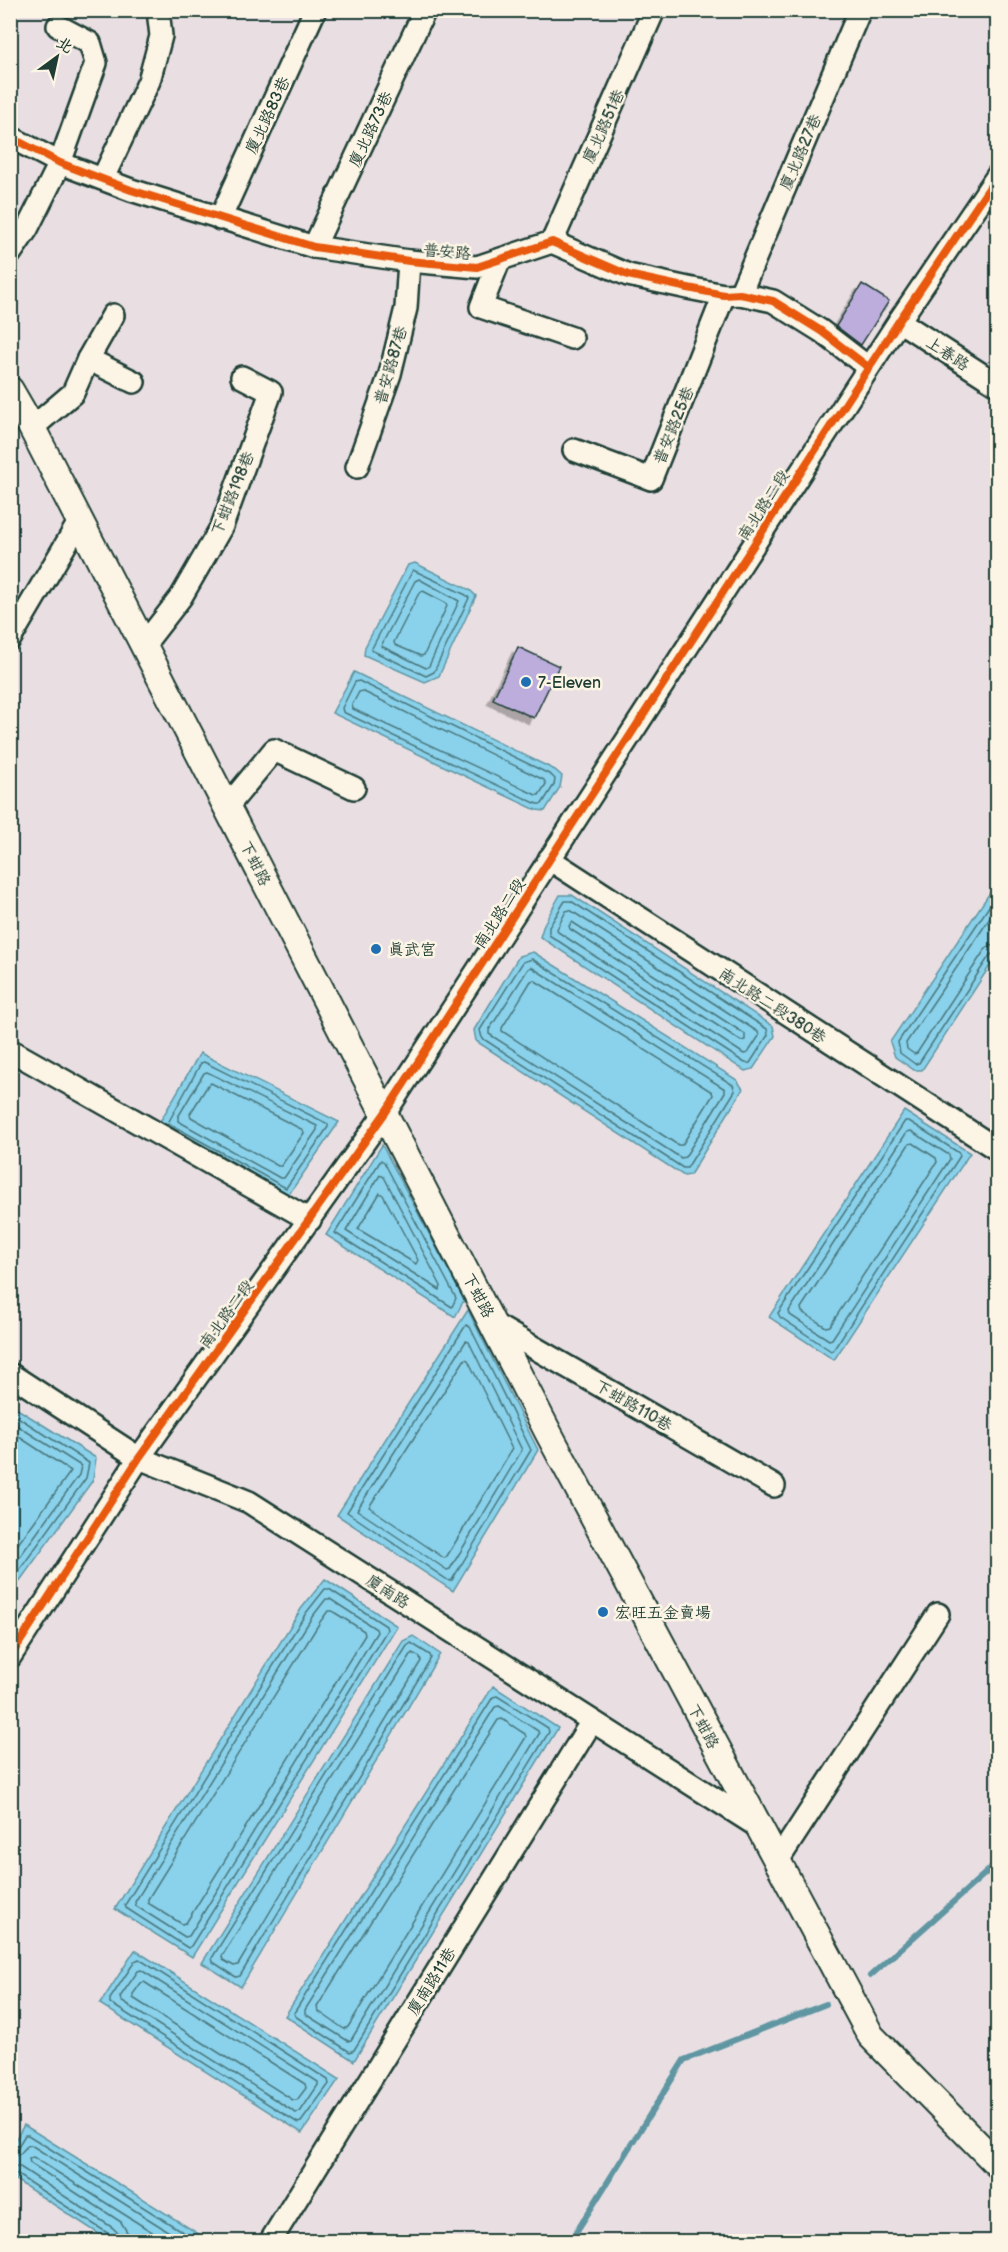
<svg xmlns="http://www.w3.org/2000/svg" width="1008" height="2252" viewBox="0 0 1008 2252" font-family="'Balsamiq Sans','LXGW WenKai TC',sans-serif">
<style>
.water{fill:#8ad1eb;stroke:#5f96a2;stroke-width:1.5}
.lines{fill:none;stroke-linecap:round;stroke-linejoin:round}
.shore{stroke:#4a787d;stroke-width:1.5}
.stream{stroke:#5f96a2;stroke-width:6}
.building{fill:#bcaddd;stroke:#1f3d34;stroke-width:1.5;filter:url(#shadow)}
.minor-casing{stroke:#1f3d34;stroke-width:26}
.major-casing{stroke:#1f3d34;stroke-width:30}
.minor{stroke:#fcf5e5;stroke-width:21}
.major{stroke:#fcf5e5;stroke-width:26}
.cycleway-casing{stroke:#fcf5e5;stroke-width:11}
.cycleway{stroke:#e8590c;stroke-width:8}
.poi-dot{fill:#1f6fb2;stroke:#fcf5e5;stroke-width:2}
.labels{text-anchor:middle;stroke-width:5;stroke-linejoin:round;paint-order:stroke}
.street-label{font-size:16px;fill:#1f3d34;stroke:#fcf5e5}
.poi-label{font-size:16px;fill:#1f3d34;stroke:#fcf5e5;text-anchor:start}
</style>
<defs>
<filter id="shadow"><feDropShadow dx="-5.5" dy="5.5" stdDeviation="0" flood-color="#0004"/></filter>
</defs>
<rect width="100%" height="100%" fill="#e9dfe3"/>
<filter id="ink" filterUnits="userSpaceOnUse"><feTurbulence type="fractalNoise" baseFrequency=".0167" numOctaves="2"/><feDisplacementMap in="SourceGraphic" scale="12" xChannelSelector="R" yChannelSelector="G"/><feConvolveMatrix kernelMatrix="1 2 1 2 8 2 1 2 1" color-interpolation-filters="sRGB"/></filter>
<g filter="url(#ink)">
<g class="water">
<polygon points="415,563 470,590 476,596 439,676 425,682 364,655 365,647 408,565"/>
<polygon points="354,672 555,770 562,776 560,787 545,811 536,810 332,713"/>
<polygon points="997,882 997,955 922,1070 914,1070 895,1057 890,1042"/>
<polygon points="560,895 572,895 773,1026 775,1036 753,1069 745,1071 540,937 544,924"/>
<polygon points="533,952 737,1080 743,1089 690,1175 684,1176 476,1041 474,1030 519,956"/>
<polygon points="200,1053 339,1122 287,1197 158,1125"/>
<polygon points="904,1111 970,1153 834,1360 769,1317"/>
<polygon points="382,1145 464,1300 455,1317 326,1235"/>
<polygon points="468,1310 538,1450 453,1591 337,1515"/>
<polygon points="11,1405 96,1458 93,1480 11,1593"/>
<polygon points="325,1579 397,1626 192,1957 115,1909 301,1609"/>
<polygon points="413,1636 440,1654 241,1987 202,1963 403,1641"/>
<polygon points="493,1686 558,1728 354,2061 285,2016"/>
<polygon points="135,1950 339,2079 302,2133 100,2004"/>
<polygon points="24,2125 210,2241 110,2241 11,2177 11,2147"/>
</g>
<g class="lines">
<g class="shore">
<polygon points="413,570 466,595 469,598 434,672 426,676 371,650"/>
<polygon points="419,579 459,601 429,666 426,668 381,646 415,581"/>
<polygon points="423,591 446,603 447,606 424,655 421,656 395,645 394,642 419,593"/>
<polygon points="359,681 551,775 555,779 554,785 542,804 537,804 343,712 342,708 355,682"/>
<polygon points="362,691 544,780 546,784 539,795 536,795 353,709 352,705 359,692"/>
<polyline points="998,893 898,1042 900,1053 915,1064 919,1063 990,955 998,952"/>
<polygon points="565,901 571,901 767,1029 768,1035 750,1063 745,1063 549,935 549,927"/>
<polyline points="998,906 906,1043 907,1049 914,1054 917,1053 984,951 989,946 998,945"/>
<polygon points="570,910 758,1032 759,1036 748,1053 744,1054 558,932 557,929 566,911"/>
<polygon points="572,922 745,1034 745,1040 741,1041 570,929 569,926"/>
<polygon points="532,959 733,1085 735,1091 687,1168 683,1168 482,1038 480,1030 523,962"/>
<polygon points="531,967 725,1089 725,1092 685,1157 681,1158 489,1034 489,1030 528,969"/>
<polygon points="534,980 712,1092 713,1095 682,1145 678,1145 502,1031 502,1028 531,981"/>
<polygon points="204,1062 328,1124 328,1127 286,1188 168,1123 201,1063"/>
<polygon points="207,1072 317,1126 317,1130 284,1178 280,1178 178,1121 178,1117 204,1073"/>
<polygon points="211,1083 303,1130 304,1133 281,1166 278,1166 191,1117 190,1114 208,1085"/>
<polygon points="905,1121 909,1121 959,1153 960,1156 834,1349 831,1351 780,1317 778,1313"/>
<polygon points="911,1131 949,1155 950,1159 832,1339 829,1340 790,1315 789,1311 907,1132"/>
<polygon points="913,1143 936,1158 937,1162 830,1326 826,1327 802,1312 801,1308 909,1144"/>
<polygon points="381,1160 384,1162 456,1298 452,1307 335,1233"/>
<polygon points="380,1175 384,1177 441,1286 440,1290 346,1231"/>
<polygon points="380,1193 383,1195 418,1260 416,1264 358,1229"/>
<polygon points="466,1325 470,1327 531,1450 452,1580 449,1581 347,1512"/>
<polygon points="466,1341 469,1342 522,1450 450,1569 447,1570 357,1510"/>
<polygon points="465,1359 468,1360 512,1449 447,1556 444,1558 369,1507"/>
<polyline points="10,1412 89,1463 86,1478 10,1583"/>
<polyline points="10,1421 81,1466 79,1475 10,1570"/>
<polyline points="10,1431 71,1471 10,1555"/>
<polygon points="325,1589 329,1589 386,1626 387,1630 191,1946 188,1948 126,1908 125,1905 306,1613"/>
<polygon points="326,1599 330,1599 376,1629 377,1632 189,1936 185,1937 136,1906 135,1902 312,1617"/>
<polygon points="328,1611 332,1611 364,1631 365,1635 186,1923 182,1924 148,1903 148,1899 320,1622"/>
<polygon points="411,1643 430,1655 431,1658 240,1976 236,1977 213,1962 212,1958 407,1646"/>
<polygon points="412,1653 420,1657 421,1661 238,1965 234,1966 223,1960 222,1956"/>
<polygon points="497,1696 548,1728 549,1732 354,2050 350,2052 295,2016 294,2013 493,1697"/>
<polygon points="499,1706 538,1731 539,1734 351,2040 348,2041 305,2014 305,2010 495,1707"/>
<polygon points="502,1719 525,1734 526,1737 348,2027 344,2029 318,2011 317,2007 498,1720"/>
<polygon points="139,1959 328,2080 329,2084 301,2122 298,2123 110,2003 110,1999 135,1961"/>
<polygon points="141,1970 318,2082 318,2085 300,2112 296,2113 121,2001 120,1997 138,1971"/>
<polygon points="144,1982 305,2084 306,2088 297,2100 293,2100 133,1998 133,1994 141,1983"/>
<polyline points="10,2149 17,2148 25,2135 28,2135 199,2242"/>
<polyline points="10,2157 20,2154 27,2146 31,2145 185,2242"/>
<polyline points="10,2165 20,2167 113,2228 118,2233 120,2242"/>
<polyline points="10,2173 16,2174 109,2234 112,2242"/>
<polyline points="129,2242 127,2232 121,2222 30,2163 29,2159 33,2157 168,2242"/>
</g>
<g class="stream">
<polyline points="870,1976 998,1862"/>
<polyline points="570,2242 684,2060 826,2004"/>
</g>
</g>
<g class="building">
<polygon points="862,284 889,301 861,345 836,326"/>
<polygon points="518,647 559,666 534,718 493,699"/>
</g>
<g class="lines">
<defs>
<g id="minor">
<polyline points="10,137 60,163 131,190 314,247 409,261 477,267 552,242 628,275 688,288 724,295 740,294 773,301 821,331 868,367"/>
<polyline points="103,178 149,81 161,36 158,10"/>
<polyline points="220,219 315,10"/>
<polyline points="552,242 654,10"/>
<polyline points="314,247 425,10"/>
<polyline points="10,254 27,229 60,163 96,63 90,43 58,26"/>
<polyline points="499,261 481,307 572,338"/>
<polyline points="740,294 860,10"/>
<polyline points="899,321 998,385"/>
<polyline points="88,359 134,382"/>
<polyline points="32,428 73,393 88,359 113,315"/>
<polyline points="574,450 651,479 724,295"/>
<polyline points="357,467 390,374 406,308 409,261"/>
<polyline points="10,639 79,522"/>
<polyline points="143,646 181,597 222,526 271,392 242,377"/>
<polyline points="227,807 274,750 354,788"/>
<polyline points="549,859 998,1150"/>
<polyline points="10,1050 310,1220"/>
<polyline points="495,1325 774,1486"/>
<polyline points="10,1374 139,1458 249,1502 757,1826"/>
<polyline points="10,1657 139,1458 385,1113 899,321 998,175"/>
<polyline points="777,1862 938,1614"/>
<polyline points="270,2242 592,1721"/>
</g>
<polyline id="major" points="10,390 32,428 549,1434 871,2036 998,2165"/>
</defs>
<use href="#minor" class="minor-casing"/>
<use href="#major" class="major-casing"/>
<use href="#minor" class="minor"/>
<use href="#major" class="major"/>
<defs>
<g id="cycleway">
<polyline points="10,137 60,163 131,190 314,247 409,261 477,267 552,242 628,275 688,288 724,295 740,294 773,301 821,331 868,367"/>
<polyline points="10,1657 139,1458 385,1113 899,321 998,175"/>
</g>
</defs>
<use href="#cycleway" class="cycleway-casing"/>
<use href="#cycleway" class="cycleway"/>
</g>
</g>
<g class="poi-dot">
<circle cx="526" cy="682" r="6"/>
<circle cx="376" cy="949" r="6"/>
<circle cx="603" cy="1612" r="6"/>
</g>
<g class="labels">
<g class="street-label">
<text transform="translate(267 115) rotate(-65)" y="6">廈北路83巷</text>
<text transform="translate(603 126) rotate(-66)" y="6">廈北路51巷</text>
<text transform="translate(370 129) rotate(-65)" y="6">廈北路73巷</text>
<text transform="translate(800 152) rotate(-67)" y="6">廈北路27巷</text>
<text transform="translate(447 251) rotate(5)" y="6">普安路</text>
<text transform="translate(948 353) rotate(33)" y="6">上春路</text>
<text transform="translate(390 365) rotate(-74)" y="6">普安路87巷</text>
<text transform="translate(673 425) rotate(-68)" y="6">普安路25巷</text>
<text transform="translate(232 493) rotate(-68)" y="6">下蚶路198巷</text>
<text transform="translate(763 505) rotate(-57)" y="6">南北路二段</text>
<text transform="translate(256 863) rotate(63)" y="6">下蚶路</text>
<text transform="translate(499 913) rotate(-57)" y="6">南北路二段</text>
<text transform="translate(773 1005) rotate(33)" y="6">南北路二段380巷</text>
<text transform="translate(479 1295) rotate(62)" y="6">下蚶路</text>
<text transform="translate(226 1314) rotate(-54)" y="6">南北路二段</text>
<text transform="translate(634 1405) rotate(30)" y="6">下蚶路110巷</text>
<text transform="translate(388 1591) rotate(32)" y="6">廈南路</text>
<text transform="translate(704 1726) rotate(62)" y="6">下蚶路</text>
<text transform="translate(431 1981) rotate(-58)" y="6">廈南路11巷</text>
</g>
<g class="poi-label">
<text x="538" y="688">7-Eleven</text>
<text x="388" y="955">真武宮</text>
<text x="615" y="1618">宏旺五金賣場</text>
</g>
</g>
<rect width="1008" height="2252" fill="none" stroke="#fcf5e5" stroke-width="36"/>
<rect x="18" y="18" width="972" height="2216" fill="none" stroke="#1f3d34" stroke-width="2" filter="url(#ink)"/>
<g transform="translate(57 57) rotate(33)" stroke="#fcf5e5" stroke-width="4.5" paint-order="stroke">
<path d="M0-4.5L10 22L0 15L-10 22Z" fill="#1f3d34"/>
<text y="-9" font-size="16" font-weight="bold" text-anchor="middle" fill="#1f3d34">北</text>
</g>
</svg>
